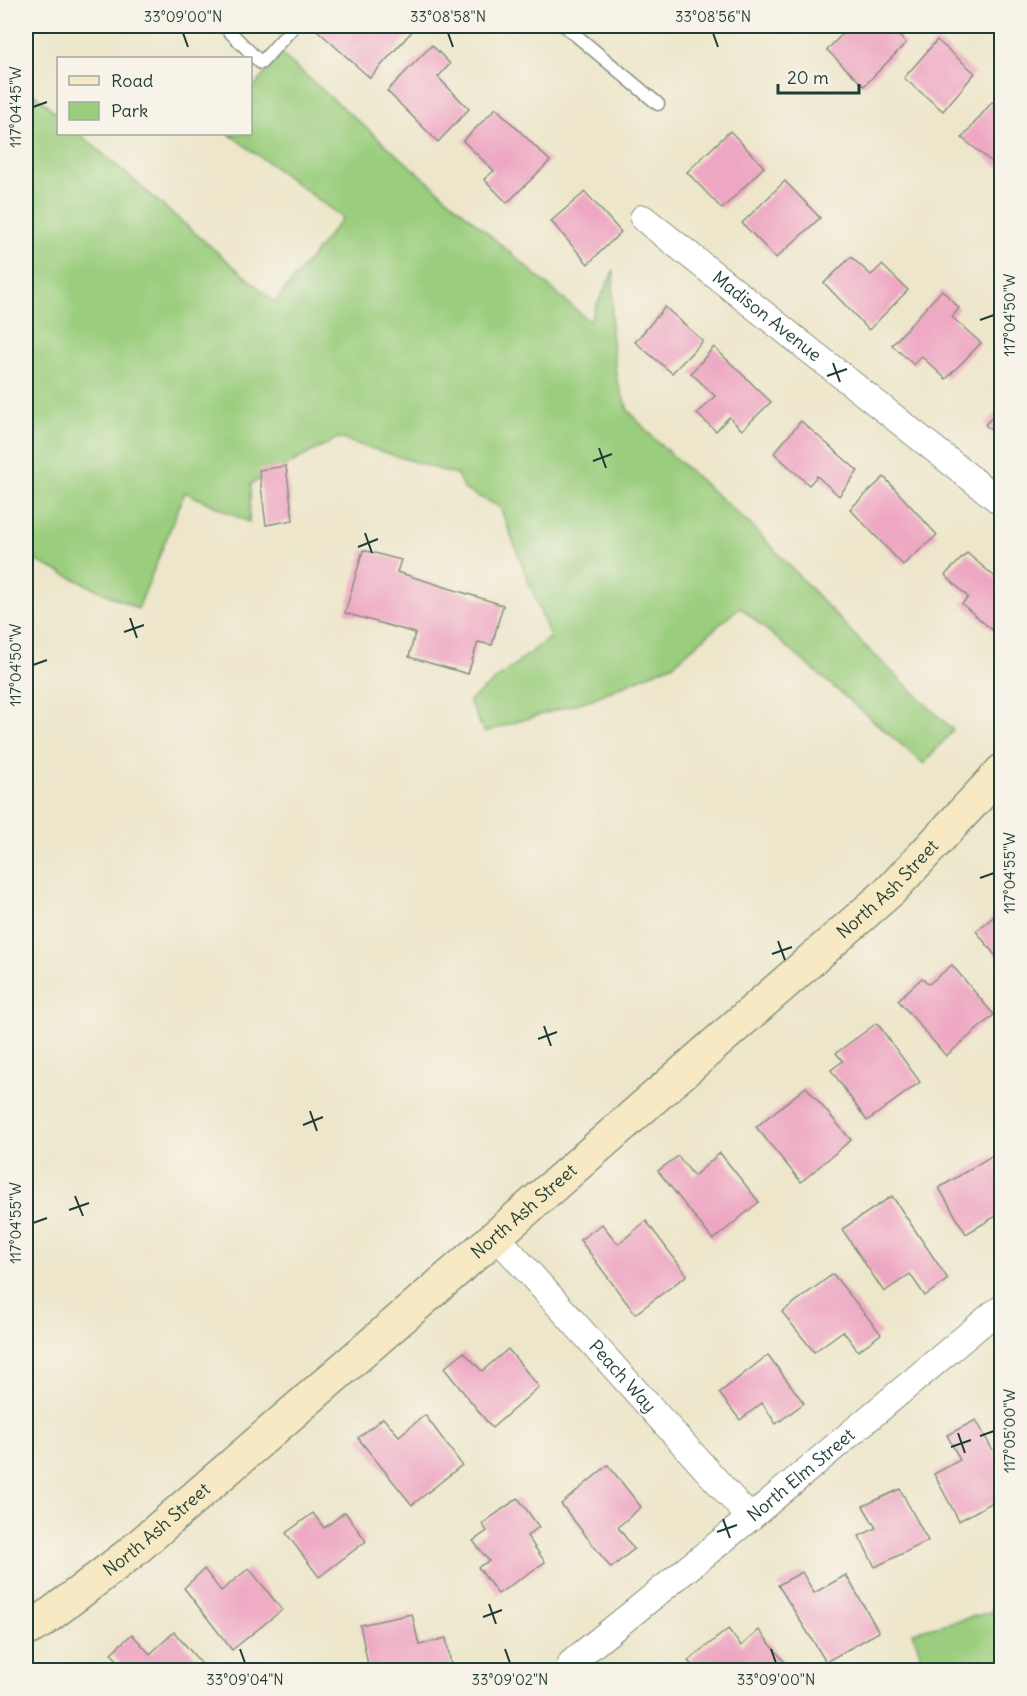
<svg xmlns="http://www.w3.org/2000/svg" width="1027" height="1696" viewBox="0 0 1027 1696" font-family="Delius,sans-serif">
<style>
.green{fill:#9acd7d;stroke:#5c8558;stroke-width:1.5}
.building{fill:#eea7c3}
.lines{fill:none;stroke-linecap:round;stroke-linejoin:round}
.service-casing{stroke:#86927f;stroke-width:15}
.minor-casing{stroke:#86927f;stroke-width:28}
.secondary-casing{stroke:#86927f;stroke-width:36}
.service{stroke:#fff;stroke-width:12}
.minor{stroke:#fff;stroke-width:26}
.secondary{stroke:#f6e9c3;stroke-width:33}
.ticks{fill:none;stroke:#1f3d34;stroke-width:2}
.labels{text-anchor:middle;stroke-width:6;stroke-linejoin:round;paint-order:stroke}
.street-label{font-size:18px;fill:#1f3d34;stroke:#f7f3e8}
.neatline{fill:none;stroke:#1f3d34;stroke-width:2}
.ticks-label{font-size:15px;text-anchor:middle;fill:#1f3d34}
</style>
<rect width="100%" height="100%" fill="#f7f3e8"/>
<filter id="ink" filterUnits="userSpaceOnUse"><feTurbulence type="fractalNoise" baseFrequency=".0167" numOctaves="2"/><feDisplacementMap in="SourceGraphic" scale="12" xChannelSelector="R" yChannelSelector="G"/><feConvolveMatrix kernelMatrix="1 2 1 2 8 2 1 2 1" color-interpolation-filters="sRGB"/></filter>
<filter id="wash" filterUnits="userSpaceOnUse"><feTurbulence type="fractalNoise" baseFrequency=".008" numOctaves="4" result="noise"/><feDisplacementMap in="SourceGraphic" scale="24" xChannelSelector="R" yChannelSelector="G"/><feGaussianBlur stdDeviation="1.35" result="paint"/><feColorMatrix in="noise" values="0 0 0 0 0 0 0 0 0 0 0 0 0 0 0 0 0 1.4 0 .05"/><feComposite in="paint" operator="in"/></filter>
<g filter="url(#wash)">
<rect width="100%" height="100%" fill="#ede6ca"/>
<g class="green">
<polygon points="281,54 589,321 614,270 611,332 617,381 628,410 656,441 753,527 862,643 953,730 924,764 740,607 674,664 592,699 484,732 469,701 550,637 500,507 465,490 457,475 338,438 251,484 249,522 185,492 138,609 26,556 26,86 58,115 58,134 80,134 275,302 343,218 229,134 250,134 251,90"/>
<polygon points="1001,1583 1001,1670 921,1670 924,1667 913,1632 991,1612"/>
</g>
<g id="blocks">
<g class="building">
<polygon points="322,26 373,26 378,30 382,26 410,26 414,29 370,78 318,31"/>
<polygon points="850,26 889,26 906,43 864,86 827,50"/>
<polygon points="937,40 975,73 943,111 904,78"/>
<polygon points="432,45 450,64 438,77 469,109 438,142 387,91"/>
<polygon points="992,102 1002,109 1002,170 962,138"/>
<polygon points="496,108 550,161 507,203 484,179 494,171 463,141"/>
<polygon points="730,131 764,167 722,209 687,172"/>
<polygon points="785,181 820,218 776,258 742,223"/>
<polygon points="585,192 621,232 588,264 551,221"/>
<polygon points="851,257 871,275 882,265 908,290 869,330 824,283"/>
<polygon points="942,290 959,308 952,317 981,343 946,379 921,356 914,365 892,345"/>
<polygon points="665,307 703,341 672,373 635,342"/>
<polygon points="714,347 771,402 742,430 729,417 716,431 697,414 715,396 691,373"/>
<polygon points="1002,406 1002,439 985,425"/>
<polygon points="801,421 858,471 839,496 817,476 809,485 774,453"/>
<polygon points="286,466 293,520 266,525 259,470"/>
<polygon points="884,477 937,535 903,565 850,509"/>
<polygon points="363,550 401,560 397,572 503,605 492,645 478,642 468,674 409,657 415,633 345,613"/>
<polygon points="967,553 1002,583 1002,629 997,634 962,604 968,597 945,575"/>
<polygon points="1002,910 1002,964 976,931"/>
<polygon points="952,965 994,1015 946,1056 898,1000 922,978 929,984"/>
<polygon points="877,1023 920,1082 867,1121 831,1070 843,1061 836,1053"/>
<polygon points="806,1087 851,1140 801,1182 756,1127"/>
<polygon points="720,1153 759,1202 713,1240 658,1171 678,1156 694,1176"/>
<polygon points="993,1155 1002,1169 1002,1225 996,1216 966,1234 939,1188"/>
<polygon points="892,1196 948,1279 925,1296 910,1274 884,1292 842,1229"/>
<polygon points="646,1221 687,1275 635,1314 580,1240 602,1224 618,1244"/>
<polygon points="833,1274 881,1334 858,1351 843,1331 814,1352 782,1312"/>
<polygon points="508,1349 539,1387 492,1428 444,1368 464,1352 482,1371"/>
<polygon points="768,1355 804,1403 776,1424 762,1403 740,1420 719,1393"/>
<polygon points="425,1415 462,1465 412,1505 358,1438 383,1418 399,1436"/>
<polygon points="976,1420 1002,1467 1002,1497 959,1521 934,1474 960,1460 947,1435"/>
<polygon points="608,1465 641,1507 618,1527 634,1549 611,1568 561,1504"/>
<polygon points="900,1489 928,1541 875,1567 859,1536 876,1528 863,1506"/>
<polygon points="518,1498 539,1527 527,1536 545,1562 498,1594 478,1567 489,1561 473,1541 487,1531 482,1524"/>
<polygon points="345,1512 366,1541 319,1577 286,1533 313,1513 324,1528"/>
<polygon points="249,1568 282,1610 232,1650 184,1588 204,1569 221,1591"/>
<polygon points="802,1572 814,1593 846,1575 879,1632 826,1662 778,1585"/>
<polygon points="412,1614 419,1645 446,1638 452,1670 369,1670 360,1625"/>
<polygon points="728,1629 741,1646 759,1630 790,1669 788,1670 696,1670 688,1661"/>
<polygon points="174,1632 207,1670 126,1670 111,1653 132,1634 150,1654"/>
</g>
</g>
</g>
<g filter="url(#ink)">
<use href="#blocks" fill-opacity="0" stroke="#86927f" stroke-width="1.5"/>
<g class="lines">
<defs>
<g id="service">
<polyline points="224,26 261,63 294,26"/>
<polyline points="565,26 658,104"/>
</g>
<g id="minor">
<path id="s1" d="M643,218L1002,503"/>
<path id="s2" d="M496,1236L750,1518"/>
<path id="s3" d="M571,1663L750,1518L994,1313L1002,1308"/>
</g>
<g id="secondary">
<path id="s4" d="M26,1630L42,1621L132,1552L496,1236L891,890L1002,771"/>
</g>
</defs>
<use href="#service" class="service-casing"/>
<use href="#minor" class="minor-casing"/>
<use href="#secondary" class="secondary-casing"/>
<use href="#service" class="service"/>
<use href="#minor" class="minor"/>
<use href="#secondary" class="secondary"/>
</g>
</g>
<path class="ticks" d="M183,33L188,47M448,33L453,47M713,33L718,47M33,107L47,102M980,320L994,315M833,363L840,382M827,376L847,369M599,448L606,468M593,461L612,454M365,533L372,553M358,547L378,539M130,618L137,638M124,632L144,625M33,665L47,660M980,878L994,873M778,941L785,960M772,954L792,947M544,1026L551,1046M538,1039L557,1032M310,1111L317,1131M303,1125L323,1117M75,1196L83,1216M69,1210L89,1203M33,1223L47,1218M958,1433L965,1453M980,1436L994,1431M951,1447L971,1440M723,1519L730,1538M717,1532L737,1525M489,1604L496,1624M483,1617L502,1610M240,1649L245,1663M505,1649L510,1663M771,1649L776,1663"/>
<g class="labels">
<g class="street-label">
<text dy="6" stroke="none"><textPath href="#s1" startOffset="158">Madison Avenue</textPath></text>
<text dy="6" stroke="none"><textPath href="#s4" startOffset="1137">North Ash Street</textPath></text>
<text dy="6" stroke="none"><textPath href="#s4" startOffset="651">North Ash Street</textPath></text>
<text dy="6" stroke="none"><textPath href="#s2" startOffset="189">Peach Way</textPath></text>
<text dy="6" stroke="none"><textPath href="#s3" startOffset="297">North Elm Street</textPath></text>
<text dy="6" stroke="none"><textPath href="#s4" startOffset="165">North Ash Street</textPath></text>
</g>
</g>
<rect width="1027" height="1696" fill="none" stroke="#f7f3e8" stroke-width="66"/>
<rect x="57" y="57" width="195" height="78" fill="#f7f3e8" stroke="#a1aaa0" stroke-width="1.5"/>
<rect x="69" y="76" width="30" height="9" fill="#f6e9c3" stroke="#a1aaa0" stroke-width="1.5"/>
<text x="111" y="87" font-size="18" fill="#1f3d34">Road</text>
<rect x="69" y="102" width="30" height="18" fill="#9acd7d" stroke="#a1aaa0" stroke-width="1.5"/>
<text x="111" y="117" font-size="18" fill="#1f3d34">Park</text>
<path d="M778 84v9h81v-9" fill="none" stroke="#1f3d34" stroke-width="3"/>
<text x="787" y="84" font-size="18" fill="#1f3d34" stroke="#f7f3e8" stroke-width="4.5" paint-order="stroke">20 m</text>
<rect x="33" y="33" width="961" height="1630" class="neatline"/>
<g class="ticks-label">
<text x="183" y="22">33°09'00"N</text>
<text x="448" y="22">33°08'58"N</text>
<text x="713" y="22">33°08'56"N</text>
<text transform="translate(16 107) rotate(-90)" y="5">117°04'45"W</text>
<text transform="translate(1010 315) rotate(-90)" y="5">117°04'50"W</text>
<text transform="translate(16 665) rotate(-90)" y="5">117°04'50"W</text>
<text transform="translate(1010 873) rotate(-90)" y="5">117°04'55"W</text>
<text transform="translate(16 1223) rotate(-90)" y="5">117°04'55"W</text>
<text transform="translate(1010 1431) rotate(-90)" y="5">117°05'00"W</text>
<text x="245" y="1685">33°09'04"N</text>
<text x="510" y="1685">33°09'02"N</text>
<text x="776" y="1685">33°09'00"N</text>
</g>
</svg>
